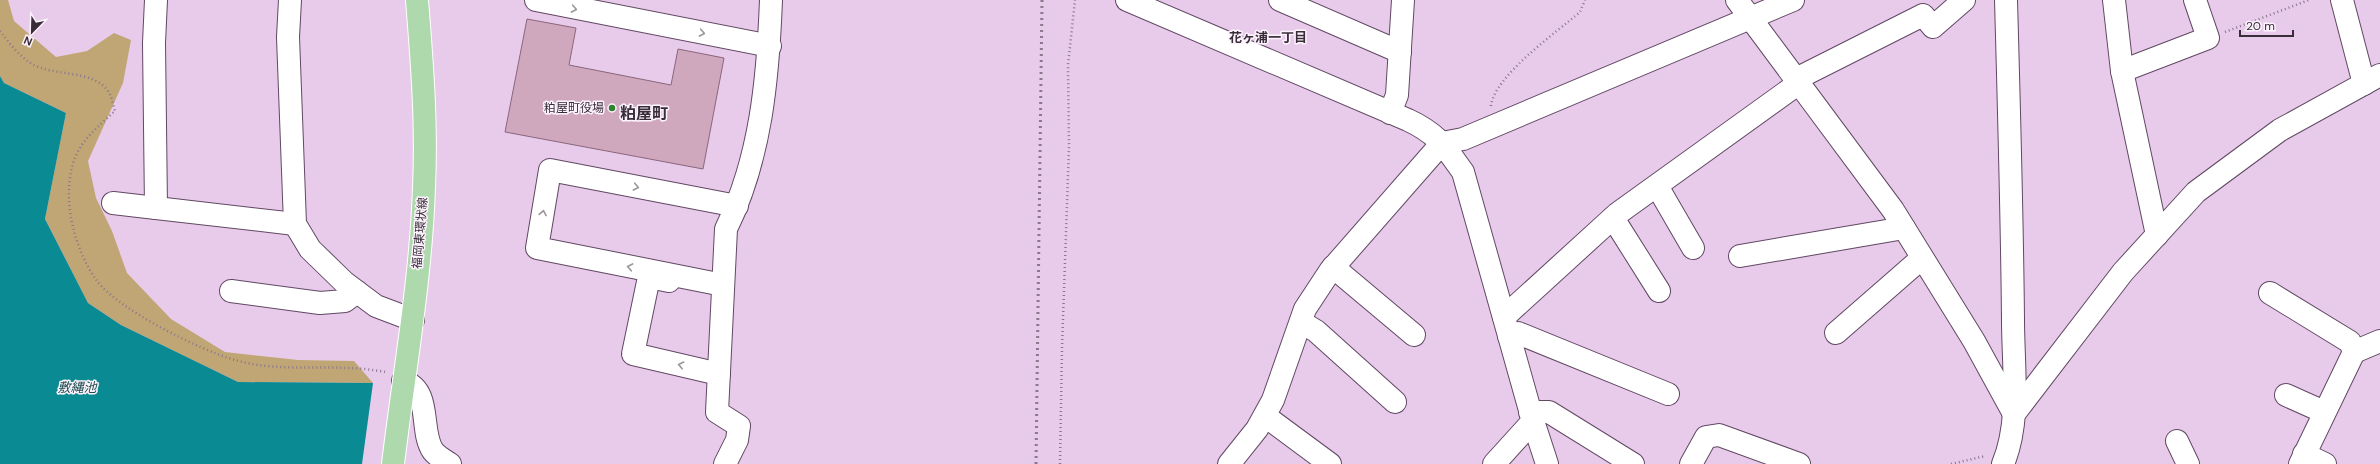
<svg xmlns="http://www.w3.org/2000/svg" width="2380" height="464" viewBox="0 0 2380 464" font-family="'DM Sans','Noto Sans JP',sans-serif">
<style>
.green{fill:#c0a675}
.water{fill:#0a8a93}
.building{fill:#cfa8be;stroke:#8a667b}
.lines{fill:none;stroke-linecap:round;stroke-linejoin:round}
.minor-casing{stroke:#614863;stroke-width:24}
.major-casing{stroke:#fff;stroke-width:24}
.path{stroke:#8a768b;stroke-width:2.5;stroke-dasharray:1 3;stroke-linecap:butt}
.minor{stroke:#fff;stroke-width:22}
.major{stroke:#aed9ad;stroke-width:22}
.rail{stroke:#8b788d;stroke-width:3;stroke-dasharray:2 4;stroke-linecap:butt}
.oneway{stroke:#9c969c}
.poi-dot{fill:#2e8230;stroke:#fdf3fd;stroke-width:1.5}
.labels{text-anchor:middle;stroke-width:3;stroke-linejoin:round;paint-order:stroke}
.poi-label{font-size:12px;fill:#382d39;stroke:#fdf3fd;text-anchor:end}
.street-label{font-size:12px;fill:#382d39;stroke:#fdf3fd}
.neighbourhood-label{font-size:13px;font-weight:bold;fill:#382d39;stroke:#fdf3fd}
.water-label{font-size:13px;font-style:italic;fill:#1c4b4f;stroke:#fdf3fd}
.district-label{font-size:16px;font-weight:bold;fill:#382d39;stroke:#fdf3fd}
</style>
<rect width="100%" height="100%" fill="#e8cbeb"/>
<polygon class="green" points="0,0 8,0 14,21 56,57 87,51 114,33 131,40 123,83 88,161 96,198 112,231 127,273 171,319 225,352 298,360 354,361 373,383 238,382 121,325 88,303 45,219 66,113 4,83 0,76"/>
<polygon class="water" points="0,76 4,83 66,113 45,219 88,303 121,325 238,382 373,383 362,464 0,464"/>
<polygon class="building" points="527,19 576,28 569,65 671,85 678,49 724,58 703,169 505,132"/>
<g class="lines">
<defs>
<g id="minor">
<polyline points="156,0 154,43 156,208 295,224"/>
<polyline points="290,0 288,37 295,224 310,249 344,282 376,306 413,320"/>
<polyline points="536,0 770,46"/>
<path d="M1127,0L1408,120C1438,134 1445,147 1463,172L1533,421L1547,464"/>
<polyline points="1280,0 1400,52"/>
<polyline points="1737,0 1893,210 1974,341 2014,414 2123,272 2196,192 2280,130 2380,75"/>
<polyline points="2114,0 2122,71 2157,235"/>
<polyline points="2342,0 2364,84"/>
<polyline points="2122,71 2208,38 2195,0"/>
<polyline points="1796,79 1923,15 1933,27 1964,0"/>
<polyline points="1390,113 1397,95 1403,0"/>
<polyline points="1657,186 1693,248"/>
<polyline points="113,203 156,208"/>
<polyline points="1613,218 1659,291"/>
<polyline points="1740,256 1904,228"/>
<polyline points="1333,267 1414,335"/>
<polyline points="669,281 649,277 633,354 719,374"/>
<polyline points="723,285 537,248 550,170 737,206"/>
<polyline points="231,291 320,303 345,301 357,292"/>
<polyline points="2270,293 2350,342 2354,352 2300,464"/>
<polyline points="1504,317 1617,214 1799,83"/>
<polyline points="1301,322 1316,331 1395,402"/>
<polyline points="1836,333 1922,258"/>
<polyline points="1509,336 1518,333 1668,394"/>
<polyline points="2354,352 2380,341"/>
<path d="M403,381C433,391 419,431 433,451C438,457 444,460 450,464"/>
<polyline points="2286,395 2324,412"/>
<polyline points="1530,412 1549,412 1633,464"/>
<polyline points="1265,416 1330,464"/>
<polyline points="2177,441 2188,464"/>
<polyline points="2304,454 2325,464"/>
<path d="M725,464L737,440L739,426L717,412L726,229C761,158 768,78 771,0"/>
<polyline points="1229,464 1257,429 1273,400 1305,309 1330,271 1442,143 1463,139 1793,0"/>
<polyline points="1494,464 1533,421"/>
<polyline points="1691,464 1706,437 1719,435 1799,464"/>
<path d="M2003,464C2021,421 2013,367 2013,320C2012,214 2009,107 2006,0"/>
</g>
<path id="major" d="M393,464C404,372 421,280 424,187C427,125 422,62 417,0"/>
</defs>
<use href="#minor" class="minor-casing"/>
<use href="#major" class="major-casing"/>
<g class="path">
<path d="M0,31C9,43 19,56 32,64C55,77 92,69 108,91C112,96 113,106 115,111C103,122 90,133 81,146C57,184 72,247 97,281C119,310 200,350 235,360C272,371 310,366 347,368C360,368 373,370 386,372"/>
<polyline points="2225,32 2309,0"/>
<path d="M1491,106C1494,76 1557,32 1580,12L1585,0"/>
<polyline points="1060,464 1062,348 1069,147 1068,65 1075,0"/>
<polyline points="1951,464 1985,456"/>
</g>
<use href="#minor" class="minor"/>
<use href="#major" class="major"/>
<polyline class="rail" points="1036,464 1042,0"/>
</g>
<defs><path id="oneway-chevron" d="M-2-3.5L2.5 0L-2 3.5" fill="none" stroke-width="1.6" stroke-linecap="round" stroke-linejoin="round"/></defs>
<g class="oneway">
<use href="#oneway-chevron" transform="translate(574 9) rotate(11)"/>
<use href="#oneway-chevron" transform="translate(702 33) rotate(11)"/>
<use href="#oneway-chevron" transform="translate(636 187) rotate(11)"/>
<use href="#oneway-chevron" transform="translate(543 213) rotate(-80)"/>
<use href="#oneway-chevron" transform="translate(630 267) rotate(-169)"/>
<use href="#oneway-chevron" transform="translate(681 365) rotate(-167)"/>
</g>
<circle class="poi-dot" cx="612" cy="108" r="4"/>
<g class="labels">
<g class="poi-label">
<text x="604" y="112">粕屋町役場</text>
</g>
<g class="street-label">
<text transform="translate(420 233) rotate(-85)" y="4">福岡東環状線</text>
</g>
<g class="neighbourhood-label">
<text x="1268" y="42">花ヶ浦一丁目</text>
</g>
<g class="water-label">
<text x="77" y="392">敷縄池</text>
</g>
<g class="district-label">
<text x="644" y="119">粕屋町</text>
</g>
</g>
<g transform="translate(32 32) rotate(203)" stroke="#fdf3fd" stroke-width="3" paint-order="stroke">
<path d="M0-3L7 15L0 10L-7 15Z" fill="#382d39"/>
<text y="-6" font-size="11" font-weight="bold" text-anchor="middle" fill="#382d39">N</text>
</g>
<path d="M2240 30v6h53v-6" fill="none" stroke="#382d39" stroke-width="2"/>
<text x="2246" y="30" font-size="12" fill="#382d39" stroke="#fdf3fd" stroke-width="3" paint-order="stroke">20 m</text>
</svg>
